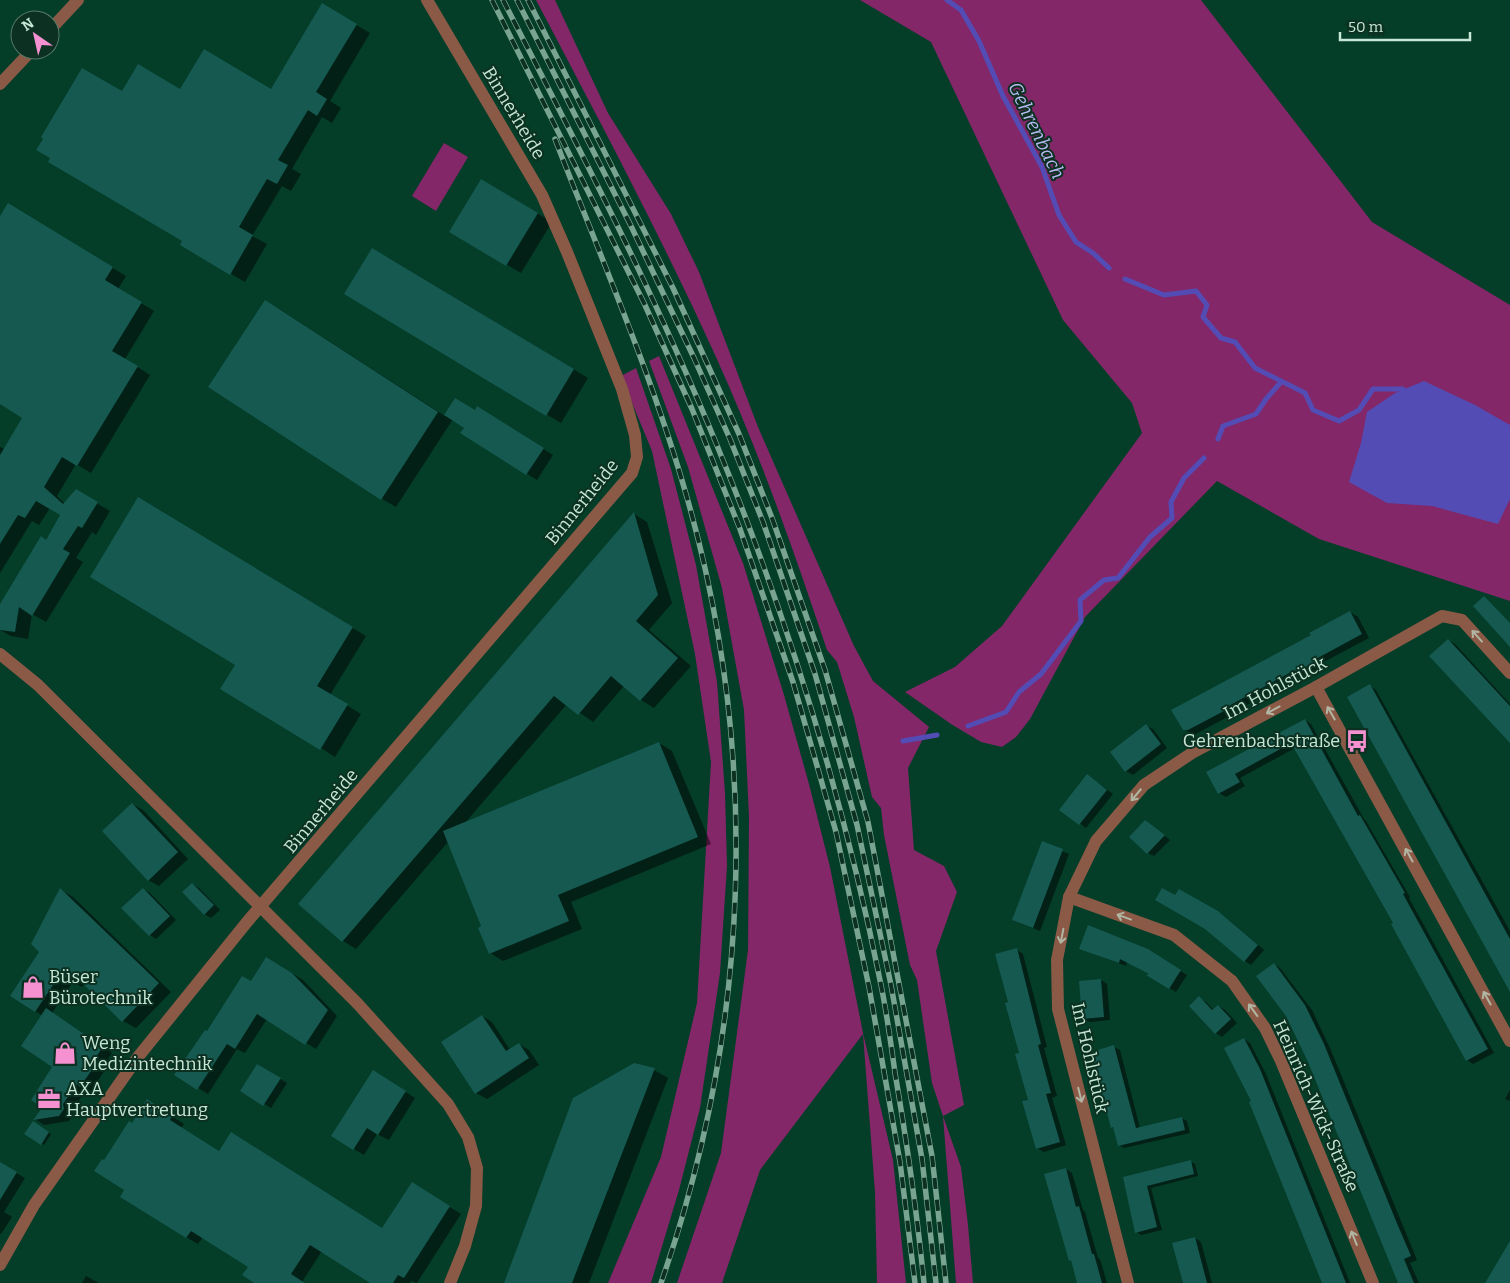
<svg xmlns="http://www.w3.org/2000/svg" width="1510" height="1283" viewBox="0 0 1510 1283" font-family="Bitter,serif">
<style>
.green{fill:#832768}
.water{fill:#544cb5}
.shadow{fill:#0007}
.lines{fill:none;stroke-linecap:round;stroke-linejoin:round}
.stream{stroke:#544cb5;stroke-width:5}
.building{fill:#155950}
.minor{stroke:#8b5a47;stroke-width:12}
.rail-casing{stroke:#79a491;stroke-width:5.5}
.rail{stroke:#0c3021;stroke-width:4;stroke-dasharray:11;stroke-linecap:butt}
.oneway{stroke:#b1b6a3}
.labels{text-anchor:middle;stroke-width:4;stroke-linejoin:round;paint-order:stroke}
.street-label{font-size:18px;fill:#c6e7d5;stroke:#0c3021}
.poi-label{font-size:18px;fill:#c6e7d5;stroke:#0c3021;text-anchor:start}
.water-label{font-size:19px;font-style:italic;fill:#b6b9ef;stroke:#0c3021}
</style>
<rect width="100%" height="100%" fill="#043d28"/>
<g class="green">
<path d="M536,0H555L608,113L671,214L699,272L758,427L854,646L873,681L929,727L908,768L914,850L944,866L957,892L936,951L964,1105L943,1116L961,1167L968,1225L973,1283H956L943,1116L932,1083L917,980L910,965L884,835L881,808L872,797L854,717L837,662L827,650C794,551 759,452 716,357C661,236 598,118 536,0Z"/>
<polygon points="860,0 1201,0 1372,222 1510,305 1510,601 1319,539 1217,481 1085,617 1030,719 1016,737 1002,747 981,742 951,724 905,692 955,667 1002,626 1142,433 1132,403 1063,320 931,42"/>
<polygon points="444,143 468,157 436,211 412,196"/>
<polygon points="659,356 743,563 784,695 809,784 830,867 863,1033 893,1160 906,1283 877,1283 875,1192 863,1034 760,1170 722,1283 677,1283 721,1153 748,950 749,817 744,710 722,588 688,467 649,361"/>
<polygon points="636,368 671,469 696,565 717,682 725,793 727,866 720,973 700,1108 679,1190 651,1283 608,1283 661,1157 697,1003 711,762 695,654 652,451 621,376"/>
</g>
<polygon class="water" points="1424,381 1475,405 1510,425 1510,499 1498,524 1432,506 1387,503 1349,482 1361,443 1367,412 1395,393"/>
<g class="shadow">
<polygon points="322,5 370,33 330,101 341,108 332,123 322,117 292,169 301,174 291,191 282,186 252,236 267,244 245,282 182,245 184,241 123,93 272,90"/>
<polygon points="482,180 552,222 521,273 451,232"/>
<polygon points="8,205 126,276 118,289 154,311 125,359 150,375 91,473 76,464 57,496 65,504 76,491 110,511 96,535 92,532 76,558 83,562 46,622 32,614 28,639 11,636 0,630 0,608 47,541 62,515 50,508 39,525 32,521 0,573 0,447 5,449 24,417 0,403 0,219"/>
<polygon points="387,257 588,378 561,423 346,294"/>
<polygon points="279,309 445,416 455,400 475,412 488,414 553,455 537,480 462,433 465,427 453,419 396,507 382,499"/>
<polygon points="153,507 366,636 330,695 361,714 335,757 321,748 236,665"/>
<polygon points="634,514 647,522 672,603 649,630 691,666 654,708 641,700 624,686 593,722 567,704 465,823 659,743 672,751 711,844 571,902 582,929 503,961 490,953 483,927 448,842 356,949 343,941"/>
<polygon points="1350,612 1358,617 1369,638 1320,664 1322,667 1304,676 1302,675 1230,714 1231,715 1196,734 1192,734 1184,729"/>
<polygon points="1448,640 1455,644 1510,704 1510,741"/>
<polygon points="1370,686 1376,690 1510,931 1510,985"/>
<polygon points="1305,720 1311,724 1364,819 1366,821 1410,897 1409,898 1494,1053 1473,1064 1467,1060 1394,924 1295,748 1240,778 1245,786 1226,797 1219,793 1208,773"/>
<polygon points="1146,726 1153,729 1167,748 1133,775 1126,771"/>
<polygon points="1088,776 1113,794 1086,828 1061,809"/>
<polygon points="132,804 143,810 188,859 159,886 148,880"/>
<polygon points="1146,821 1170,840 1154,856 1148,853"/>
<polygon points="1042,843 1069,854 1040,931 1013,920"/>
<polygon points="192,884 199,888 220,910 211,918 204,914"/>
<polygon points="143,889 150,893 176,920 156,939 150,935"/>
<polygon points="61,890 73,897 171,992 136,1028 123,1021 85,984 82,987 73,982 52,1013 112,1053 104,1065 107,1067 91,1091 87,1089 72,1110 73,1115 69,1121 44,1125 35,1119 43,1107 54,1067 43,1016 35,1011 41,952"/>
<polygon points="1180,890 1224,916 1264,950 1251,965 1245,961 1206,928 1180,900"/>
<polygon points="1081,949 1155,955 1187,975 1176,992 1150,976 1153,975 1127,961 1126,966"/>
<polygon points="1017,950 1023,954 1047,1047 1044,1048 1057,1096 1052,1098 1066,1145 1044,1152 1037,1148 1010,1003"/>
<polygon points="277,964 303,980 337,1016 316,1049 267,1019 245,1053 237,1049 208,1094 176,1074 207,1033"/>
<polygon points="1274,964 1280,968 1312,1010 1330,1048 1417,1260 1410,1263 1419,1283 1400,1283"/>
<polygon points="1101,980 1107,984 1110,1020 1090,1022 1083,1018"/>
<polygon points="1199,998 1206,1002 1214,1010 1218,1006 1225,1010 1237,1023 1222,1037 1216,1033"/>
<polygon points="482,1016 492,1022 510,1050 519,1044 529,1050 539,1065 487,1099 476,1093"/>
<polygon points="1244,1039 1250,1043 1266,1074 1350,1283 1323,1283 1253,1101"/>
<polygon points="1114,1047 1120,1050 1140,1128 1181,1118 1187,1121 1190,1133 1124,1148 1119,1145 1115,1129 1112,1127"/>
<polygon points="634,1064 654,1070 668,1078 589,1283 505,1283"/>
<polygon points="258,1065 287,1083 271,1108 242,1090"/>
<polygon points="384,1078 415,1098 389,1140 377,1134 364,1155 354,1149"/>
<polygon points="1510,1090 1510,1101 1505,1099"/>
<polygon points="159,1108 184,1124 181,1128 220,1152 383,1230 424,1191 461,1214 417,1283 411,1281 410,1283 373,1283 322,1251 302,1282 304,1283 257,1283 250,1266 203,1237 198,1244 186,1237 126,1190 105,1162 132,1125"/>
<polygon points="33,1122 51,1134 44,1145 26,1133"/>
<polygon points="1190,1161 1195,1164 1198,1176 1151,1188 1162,1230 1141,1235 1137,1232 1125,1178"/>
<polygon points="0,1164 25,1178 4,1212 12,1217 1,1234 0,1234"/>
<polygon points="1066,1169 1072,1173 1083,1210 1085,1212 1098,1258 1100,1259 1107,1283 1078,1283"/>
<polygon points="1195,1238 1201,1242 1212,1283 1184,1283"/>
<polygon points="86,1276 97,1282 98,1283 82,1283"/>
</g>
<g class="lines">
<g class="stream">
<polyline points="947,0 961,10 979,41 1003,96 1042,167 1059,215 1076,242 1093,253 1109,268"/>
<polyline points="1125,279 1164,295 1196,291 1207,305 1203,317 1221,338 1235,342 1255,368 1305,393 1313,410 1339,421 1359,410 1373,389 1403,389"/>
<polyline points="1218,439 1223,426 1256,414 1266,399 1281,382"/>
<polyline points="968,726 1006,712 1019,692 1041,674 1081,621 1080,600 1104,580 1118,578 1150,537 1172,518 1171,502 1184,478 1204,458"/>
<polyline points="903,741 937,735"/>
</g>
</g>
<g class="building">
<polygon points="322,3 357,24 316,92 327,99 317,116 308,110 278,160 288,165 277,184 267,179 239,227 253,235 230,275 180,245 182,241 48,162 50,158 36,150 43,139 41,137 82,68 122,91 138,64 180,89 204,49 271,89"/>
<polygon points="481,179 538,213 506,266 449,232"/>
<polygon points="8,203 113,267 105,280 142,302 112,351 138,366 77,466 62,457 44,487 63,504 76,489 98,502 82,528 78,526 63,549 70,553 32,616 19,607 15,632 0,630 0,604 41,536 46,540 60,515 36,501 25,518 18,515 0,544 0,455 22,418 0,404 0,216"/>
<polygon points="372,248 574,369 546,416 344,294"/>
<polygon points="265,300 438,412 381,500 208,387"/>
<polygon points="455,398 475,410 477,406 544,448 526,475 460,433 464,428 444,415"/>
<polygon points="138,497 353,627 317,686 348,704 320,750 220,689 235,665 90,577"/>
<polygon points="634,512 658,595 636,621 678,658 640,701 611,676 578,715 554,696 342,942 298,904"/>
<polygon points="1484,596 1510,623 1510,647 1473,606"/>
<polygon points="1350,611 1362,634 1314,660 1315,662 1296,672 1295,670 1223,709 1224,711 1188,730 1183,730 1171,710 1311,635 1309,633"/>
<polygon points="1448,639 1510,706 1510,743 1429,656"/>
<polygon points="1370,684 1510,939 1510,992 1347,697"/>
<polygon points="1305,719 1358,816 1360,815 1405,893 1403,894 1488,1049 1466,1061 1391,924 1393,923 1291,743 1235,774 1240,782 1218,794 1206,772"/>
<polygon points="1146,724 1161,744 1125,772 1110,752"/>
<polygon points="659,742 698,837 558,895 569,921 489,954 478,928 481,926 443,831"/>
<polygon points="1087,774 1107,790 1079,825 1059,810"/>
<polygon points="132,803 178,852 148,881 102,831"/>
<polygon points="1145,820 1165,835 1147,854 1129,837"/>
<polygon points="1042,841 1063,849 1033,928 1012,920"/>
<polygon points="192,883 214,905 204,915 182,892"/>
<polygon points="60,888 159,983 122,1022 74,975 68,980 61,973 35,1012 10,996 39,952 31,944"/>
<polygon points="143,888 170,916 149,936 121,908"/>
<polygon points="1162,888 1175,895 1179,889 1218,911 1258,945 1244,962 1205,929 1155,900"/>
<polygon points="1088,925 1148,949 1181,970 1169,989 1146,975 1149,974 1120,959 1119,963 1079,949"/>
<polygon points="1017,948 1041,1044 1038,1045 1051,1093 1046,1094 1060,1142 1036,1149 1022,1101 1028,1100 1015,1054 1019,1053 1005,1003 1008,1002 995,954"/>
<polygon points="266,957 292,973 328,1010 305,1045 257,1014 235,1049 227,1044 197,1090 174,1075 205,1030 207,1031 242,976 251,981"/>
<polygon points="1274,963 1305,1005 1324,1044 1396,1221 1411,1256 1404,1259 1414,1283 1398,1283 1308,1062 1286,1016 1256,976"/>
<polygon points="1101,979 1104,1017 1082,1019 1079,981"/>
<polygon points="1199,996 1212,1010 1218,1005 1231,1019 1215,1034 1189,1006"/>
<polygon points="46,1008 103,1047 95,1058 98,1061 80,1087 77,1084 63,1104 64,1109 59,1116 33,1120 42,1108 31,1100 52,1067 21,1046"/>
<polygon points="482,1015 506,1051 519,1043 529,1058 475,1094 441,1042"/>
<polygon points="1244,1038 1260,1069 1346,1283 1322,1283 1249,1102 1251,1101 1224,1048"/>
<polygon points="1114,1045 1136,1128 1182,1117 1185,1130 1118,1146 1113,1127 1111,1128 1091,1052"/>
<polygon points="634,1063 655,1068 572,1283 504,1283 573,1098"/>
<polygon points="257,1064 281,1078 263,1106 240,1091"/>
<polygon points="373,1070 406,1091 378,1135 367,1128 353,1150 331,1136"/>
<polygon points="147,1099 172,1116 170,1120 219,1151 231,1132 382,1228 412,1182 450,1206 404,1278 398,1275 393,1283 370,1283 310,1245 291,1274 305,1283 254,1283 242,1275 248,1267 191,1231 186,1238 120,1197 124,1190 94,1171 102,1159 104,1160 129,1121 132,1123"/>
<polygon points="33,1121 49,1132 41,1145 24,1134"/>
<polygon points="1191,1160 1194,1174 1147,1186 1157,1227 1135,1233 1123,1177"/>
<polygon points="0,1162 17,1172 0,1200"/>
<polygon points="1066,1168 1076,1207 1079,1206 1092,1254 1094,1254 1102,1283 1077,1283 1071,1260 1069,1261 1044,1174"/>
<polygon points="1195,1237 1207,1283 1183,1283 1172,1243"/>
<polygon points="1510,1241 1510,1283 1485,1283"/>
</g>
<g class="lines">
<g class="minor">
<polyline points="50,30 78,0"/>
<polyline points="0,84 32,50"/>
<polyline points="0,654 38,685 358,1004 448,1104 468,1137 477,1168 476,1206 465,1246 450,1283"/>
<polyline points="1316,687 1510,1041"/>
<polyline points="1069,897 1174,935 1232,981 1265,1028 1281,1061 1373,1283"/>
<polyline points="0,1265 34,1205 138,1057 247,922 632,473 637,457 635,435 622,389 567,252 542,195 427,0"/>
<polyline points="1128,1283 1058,1009 1057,960 1069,897 1096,841 1144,785 1192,753 1316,687 1442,616 1462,620 1510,673"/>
</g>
<defs>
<g id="rail">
<polyline points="492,0 644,303 692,409 740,529 793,682 836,832 869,987 900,1162 915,1283"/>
<path d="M503,0C578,146 654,292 716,443C788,618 844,800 881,985C887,1014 891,1044 895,1073C907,1143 917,1213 924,1283"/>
<polyline points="517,0 631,226 694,358 730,439 763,522 815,674 857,825 891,985 922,1159 936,1283"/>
<polyline points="528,0 673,288 739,434 772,518 825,670 868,822 932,1156 946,1283"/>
<path d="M555,139C601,258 653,377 688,501C761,760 750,1029 661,1283"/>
</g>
</defs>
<use href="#rail" class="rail-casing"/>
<use href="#rail" class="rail"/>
</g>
<defs><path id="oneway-shaft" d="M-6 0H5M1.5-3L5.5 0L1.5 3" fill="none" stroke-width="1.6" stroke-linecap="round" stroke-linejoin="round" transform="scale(1.25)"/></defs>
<g class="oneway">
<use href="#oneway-shaft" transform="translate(1477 636) rotate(-132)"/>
<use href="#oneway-shaft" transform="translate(1273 710) rotate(152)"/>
<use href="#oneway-shaft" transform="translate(1331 713) rotate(-120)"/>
<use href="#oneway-shaft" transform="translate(1136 795) rotate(130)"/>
<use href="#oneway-shaft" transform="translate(1409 855) rotate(-119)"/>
<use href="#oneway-shaft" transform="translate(1124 917) rotate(-160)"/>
<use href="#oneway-shaft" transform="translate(1062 936) rotate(101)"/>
<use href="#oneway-shaft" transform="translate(1487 998) rotate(-119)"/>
<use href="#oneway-shaft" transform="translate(1253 1010) rotate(-126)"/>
<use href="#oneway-shaft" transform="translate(1080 1095) rotate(76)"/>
<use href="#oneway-shaft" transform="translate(1354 1238) rotate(-112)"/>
</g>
<defs>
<symbol id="bus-bare" viewBox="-9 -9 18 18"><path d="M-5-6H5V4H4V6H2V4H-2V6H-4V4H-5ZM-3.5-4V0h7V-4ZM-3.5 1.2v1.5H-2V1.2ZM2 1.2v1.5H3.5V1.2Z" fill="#f590d1" stroke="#0c3021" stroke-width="2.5" paint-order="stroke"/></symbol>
<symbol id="shop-bare" viewBox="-9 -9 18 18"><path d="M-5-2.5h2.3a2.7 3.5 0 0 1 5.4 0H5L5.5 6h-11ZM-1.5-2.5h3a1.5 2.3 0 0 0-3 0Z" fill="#f590d1" stroke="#0c3021" stroke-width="2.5" paint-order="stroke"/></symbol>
<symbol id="office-bare" viewBox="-9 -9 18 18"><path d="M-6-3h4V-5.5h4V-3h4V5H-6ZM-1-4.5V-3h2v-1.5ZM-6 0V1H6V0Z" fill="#f590d1" stroke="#0c3021" stroke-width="2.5" paint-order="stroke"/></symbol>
</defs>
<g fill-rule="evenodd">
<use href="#bus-bare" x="1341" y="725" width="32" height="32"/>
<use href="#shop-bare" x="17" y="971" width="32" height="32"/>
<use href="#shop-bare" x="49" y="1037" width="32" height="32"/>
<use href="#office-bare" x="33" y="1083" width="32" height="32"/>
</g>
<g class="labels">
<g class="street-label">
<text transform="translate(514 113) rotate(59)" y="6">Binnerheide</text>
<text transform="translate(582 502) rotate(-51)" y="6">Binnerheide</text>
<text transform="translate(1275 688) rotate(-28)" y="6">Im Hohlstück</text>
<text transform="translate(321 811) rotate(-50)" y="6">Binnerheide</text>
<text transform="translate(1090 1058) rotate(77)" y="6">Im Hohlstück</text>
<text transform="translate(1316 1106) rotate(66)" y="6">Heinrich-Wick-Straße</text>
</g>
<g class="poi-label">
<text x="1340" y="747" text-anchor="end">Gehrenbachstraße</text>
<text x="49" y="983">Büser<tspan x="49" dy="21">Bürotechnik</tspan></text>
<text x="82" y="1049">Weng<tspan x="82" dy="21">Medizintechnik</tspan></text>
<text x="66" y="1095">AXA<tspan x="66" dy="21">Hauptvertretung</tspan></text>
</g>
<g class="water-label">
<text transform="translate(1037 130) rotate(64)" y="7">Gehrenbach</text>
</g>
</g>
<g transform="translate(35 35) rotate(326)"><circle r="24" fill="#0c3021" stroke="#567969"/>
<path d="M0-4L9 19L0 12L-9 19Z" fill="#f590d1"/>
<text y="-8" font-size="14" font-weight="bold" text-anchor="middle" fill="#c6e7d5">N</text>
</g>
<path d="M1340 32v8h130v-8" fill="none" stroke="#c6e7d5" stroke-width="2.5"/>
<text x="1348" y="32" font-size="15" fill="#c6e7d5" stroke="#0c3021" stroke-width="4" paint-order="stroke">50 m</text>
</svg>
